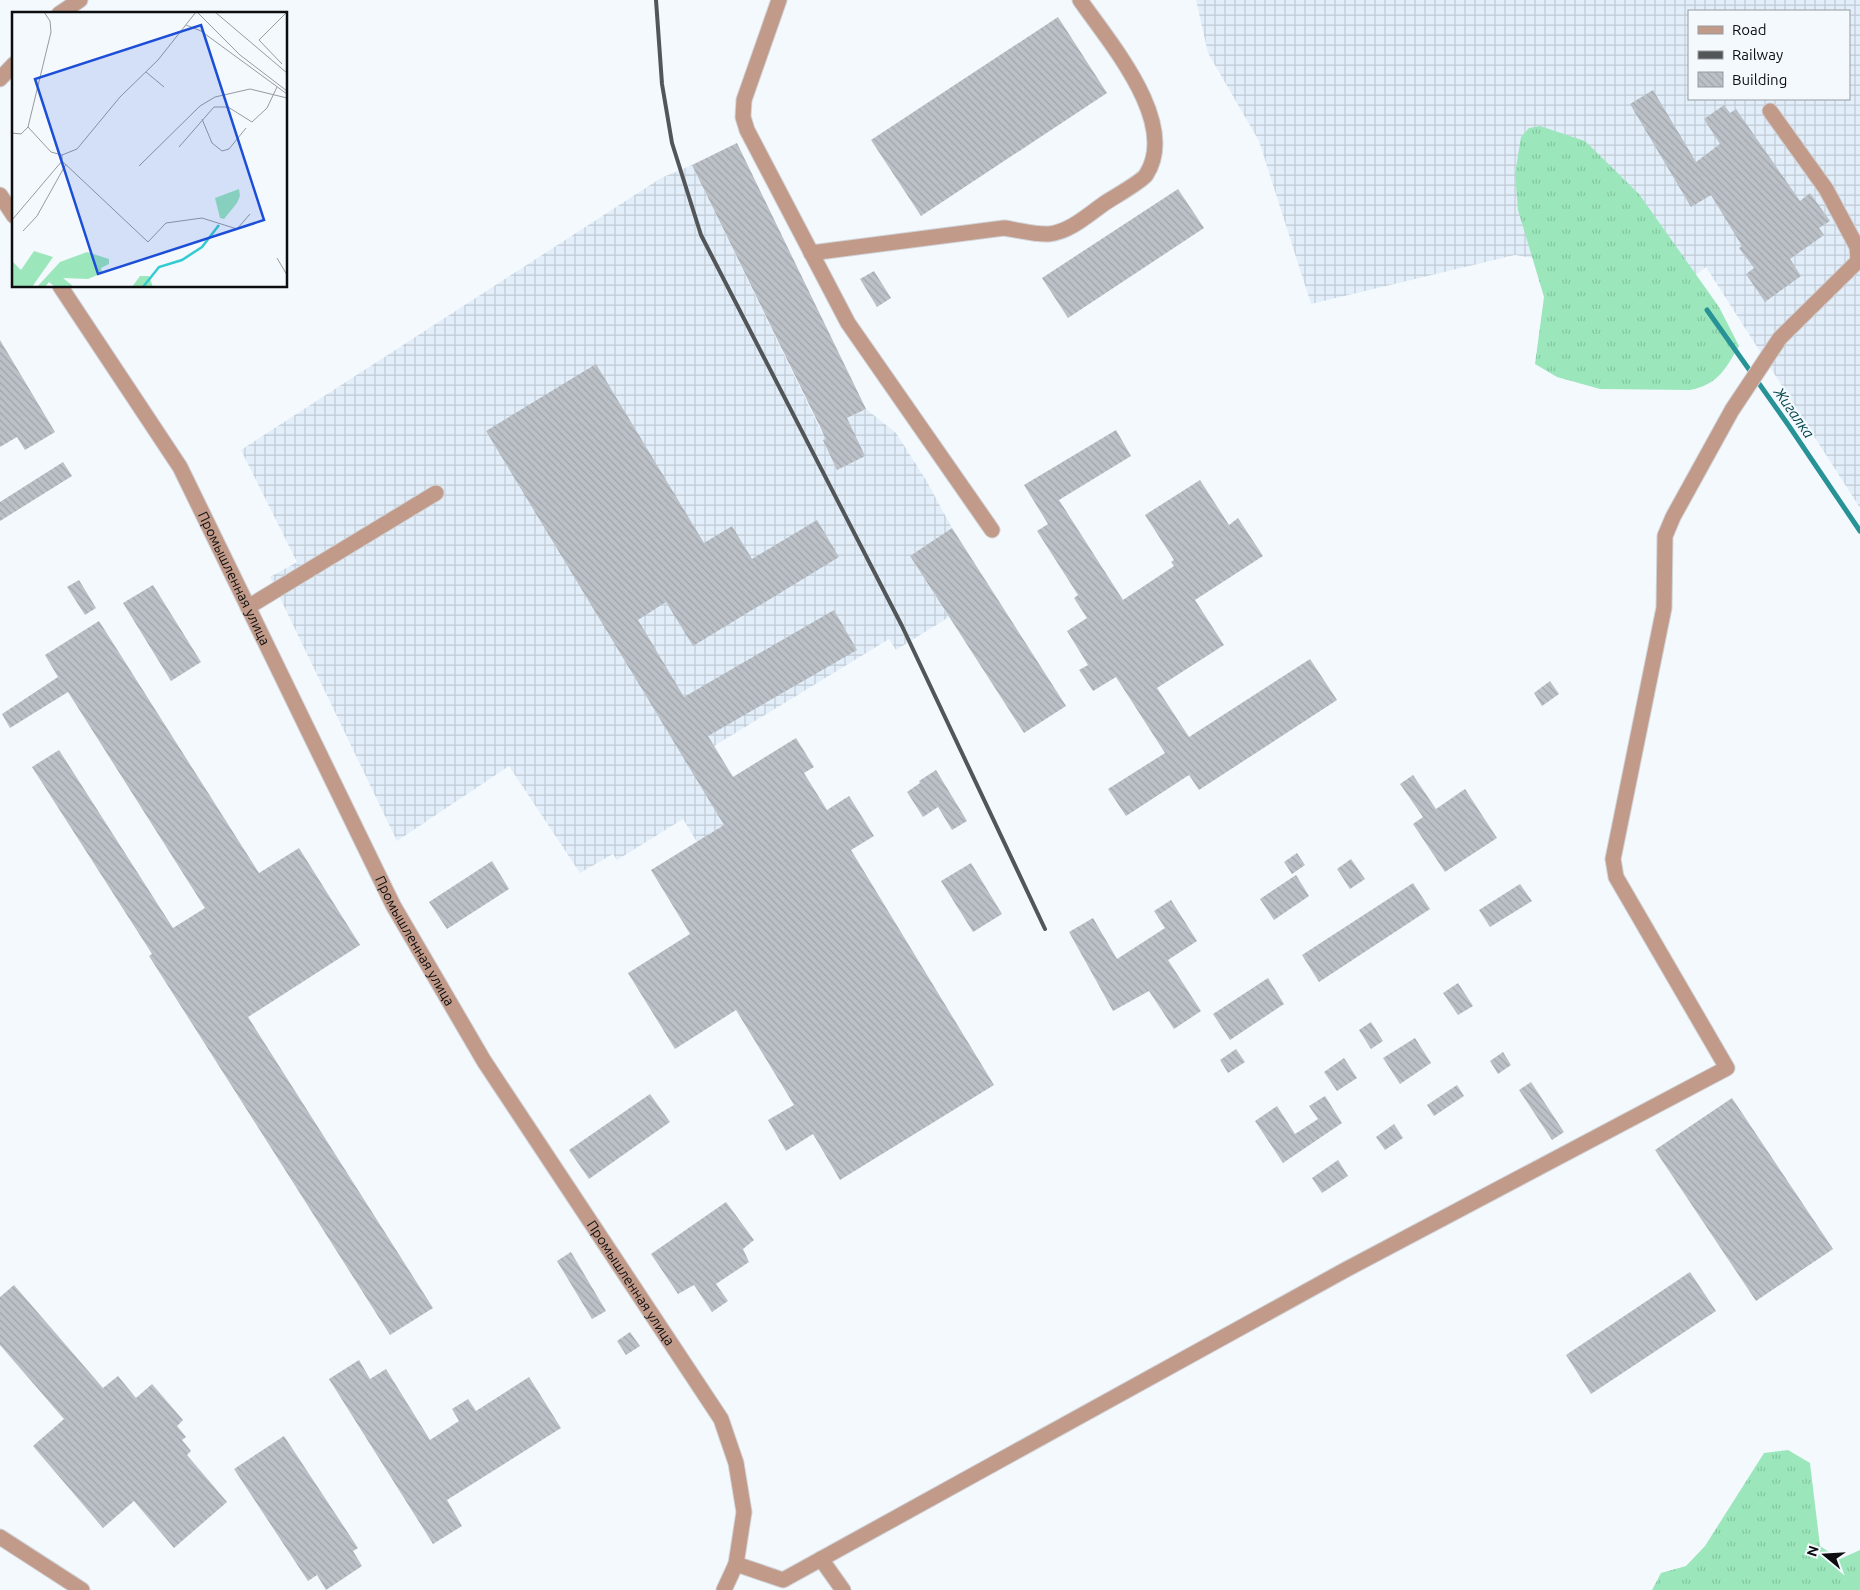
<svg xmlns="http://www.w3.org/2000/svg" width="1860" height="1590" viewBox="0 0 1860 1590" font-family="Ubuntu,sans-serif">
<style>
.industrial{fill:url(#industrial-grid);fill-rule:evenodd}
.grass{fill:url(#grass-tufts)}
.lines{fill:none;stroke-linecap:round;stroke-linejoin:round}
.stream{stroke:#289397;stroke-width:5}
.building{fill:url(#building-back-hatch)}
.minor-casing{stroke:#cfd3d8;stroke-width:17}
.minor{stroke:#c29a89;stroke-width:15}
.rail{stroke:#535658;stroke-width:4}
.labels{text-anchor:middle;stroke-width:4.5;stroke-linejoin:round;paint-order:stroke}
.street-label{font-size:14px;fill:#0b0d0f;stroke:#f4f9fe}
.water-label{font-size:15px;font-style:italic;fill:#014648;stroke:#f4f9fe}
.inset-river{fill:none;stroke:#34ccd1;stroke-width:2.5}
.inset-road{fill:none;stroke:#979b9e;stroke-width:1}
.view{fill:#1d4ed8;fill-opacity:0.15;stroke:#1d4ed8;stroke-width:2.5}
.inset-edge{fill:none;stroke:#0b0d0f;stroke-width:2.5}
</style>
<defs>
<pattern id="industrial-grid" width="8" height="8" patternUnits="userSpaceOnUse" patternTransform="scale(1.25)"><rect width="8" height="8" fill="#e2eefa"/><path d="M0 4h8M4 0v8" fill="none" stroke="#c1cbd5"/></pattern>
<pattern id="grass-tufts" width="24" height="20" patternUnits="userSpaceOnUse" patternTransform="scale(1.25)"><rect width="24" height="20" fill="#9be7bb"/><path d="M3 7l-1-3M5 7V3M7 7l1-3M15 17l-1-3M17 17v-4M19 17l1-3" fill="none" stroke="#84c5a0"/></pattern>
<pattern id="building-back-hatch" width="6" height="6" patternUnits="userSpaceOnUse" patternTransform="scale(1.25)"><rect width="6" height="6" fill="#bbc1c7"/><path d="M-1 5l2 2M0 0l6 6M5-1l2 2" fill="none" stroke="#9fa5aa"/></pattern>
</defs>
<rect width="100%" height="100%" fill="#f4f9fe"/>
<g class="industrial">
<path d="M1196,0H1860V508L1706,267L1655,306L1544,260L1515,255L1311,304L1259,141L1208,53ZM1689,11H1849V99H1689Z"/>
<polygon points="692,165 821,431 866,409 896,433 926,480 952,528 910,556 949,617 896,650 889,639 714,746 752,808 697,842 683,819 617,860 613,854 580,873 509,766 397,841 270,577 297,562 241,450 661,178"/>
</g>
<g class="grass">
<path d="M1540,126L1585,141L1639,194L1719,307L1739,346C1726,368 1718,385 1690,390L1600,389L1557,377L1535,364L1544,297L1518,210L1515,174L1521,137L1529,128Z"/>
<polygon points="1788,1450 1810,1463 1820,1546 1840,1559 1860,1550 1860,1590 1652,1590 1661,1573 1686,1566 1705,1546 1764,1453"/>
</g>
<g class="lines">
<polyline class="stream" points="1707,310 1789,426 1860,531"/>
</g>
<g class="building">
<polygon points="1058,17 1107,93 921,216 871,140"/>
<polygon points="1653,90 1696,162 1720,144 1704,119 1724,105 1730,113 1736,109 1800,201 1810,193 1830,221 1819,228 1824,235 1790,259 1801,276 1765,302 1746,274 1754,268 1739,248 1742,246 1711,195 1691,207 1630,104"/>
<polygon points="737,143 866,409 847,418 865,456 837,470 823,440 826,439 692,165"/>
<polygon points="1178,189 1204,228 1068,318 1042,278"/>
<polygon points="874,271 891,298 877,307 860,279"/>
<polygon points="0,340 55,432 25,450 17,437 0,447"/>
<polygon points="596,364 704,543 732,526 752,559 817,520 839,557 693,646 666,602 638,620 684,697 834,610 857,650 708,736 733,777 796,738 814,767 804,773 827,810 849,796 874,836 851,850 994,1085 840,1180 813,1134 786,1151 768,1120 794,1105 736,1010 675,1049 628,973 690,934 651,870 724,825 486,431"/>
<polygon points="1116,430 1131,456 1059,500 1123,600 1174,566 1171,562 1174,560 1145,515 1200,480 1229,525 1238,518 1263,556 1195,600 1224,645 1157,688 1189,737 1310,659 1337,700 1199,790 1189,775 1126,816 1108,789 1165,753 1116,677 1093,691 1079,670 1088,665 1067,631 1087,618 1074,598 1078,595 1037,531 1048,524 1024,485"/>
<polygon points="63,462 72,476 0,521 0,502"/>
<polygon points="952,528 1066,706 1024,733 910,556"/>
<polygon points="79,580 96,608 85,615 67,587"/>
<polygon points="153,585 201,662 171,681 123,603"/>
<polygon points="99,621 259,873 299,848 360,945 248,1017 433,1308 390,1335 149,956 152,954 32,767 59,750 173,928 205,908 68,692 10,728 2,714 58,677 45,655"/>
<polygon points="1550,681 1559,694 1542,706 1534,693"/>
<polygon points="936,770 967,821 952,830 938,807 923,817 907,792 920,783 919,781"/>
<polygon points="1413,775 1436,809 1465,789 1497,838 1445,872 1413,824 1423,817 1400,784"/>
<polygon points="1297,853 1305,865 1292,874 1284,862"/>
<polygon points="1351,859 1365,879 1350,889 1337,869"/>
<polygon points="492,861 509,889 447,929 429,902"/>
<polygon points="971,863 1002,914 973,932 941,881"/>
<polygon points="1296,875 1309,896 1274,920 1260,899"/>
<polygon points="1413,883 1430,909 1319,982 1302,955"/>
<polygon points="1520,884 1532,901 1490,927 1479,910"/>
<polygon points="1171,900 1197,941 1168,960 1201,1011 1174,1029 1149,991 1113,1011 1069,932 1093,918 1117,959 1165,928 1154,911"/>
<polygon points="1268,978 1284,1004 1230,1040 1213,1014"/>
<polygon points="1458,983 1473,1006 1458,1015 1443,993"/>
<polygon points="1371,1022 1383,1041 1371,1049 1359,1030"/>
<polygon points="1415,1038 1431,1063 1400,1084 1383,1058"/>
<polygon points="1236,1049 1245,1062 1228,1073 1220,1060"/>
<polygon points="1503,1052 1511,1065 1498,1074 1490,1061"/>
<polygon points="1344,1058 1357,1078 1337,1091 1324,1072"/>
<polygon points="1531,1082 1564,1132 1552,1140 1519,1090"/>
<polygon points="1457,1085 1464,1096 1434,1116 1427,1105"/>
<polygon points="650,1094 670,1122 589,1179 569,1150"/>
<polygon points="1325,1096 1342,1123 1283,1163 1255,1121 1277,1106 1295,1134 1318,1119 1309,1106"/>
<polygon points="1732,1098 1833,1249 1756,1301 1655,1150"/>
<polygon points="1394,1124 1403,1138 1385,1150 1376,1137"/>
<polygon points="1338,1160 1348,1176 1322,1193 1312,1178"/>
<polygon points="726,1202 754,1240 743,1249 749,1262 716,1284 728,1301 712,1312 694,1285 678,1294 651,1254"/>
<polygon points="571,1252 606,1311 592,1319 557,1261"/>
<polygon points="1690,1272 1716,1311 1591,1394 1566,1355"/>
<polygon points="14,1285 103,1388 118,1376 136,1398 152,1384 183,1420 177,1426 186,1437 182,1440 191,1451 187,1455 227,1502 174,1548 134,1501 103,1528 33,1446 64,1419 0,1345 0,1297"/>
<polygon points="630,1332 640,1346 626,1355 617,1341"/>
<polygon points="359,1360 370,1379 386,1369 430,1440 459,1421 452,1409 468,1399 476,1411 529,1377 561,1428 447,1500 462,1526 433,1544 329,1379"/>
<polygon points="284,1436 358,1548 353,1551 362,1566 326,1590 317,1575 308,1581 234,1469"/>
</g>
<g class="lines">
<defs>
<g id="minor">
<polyline points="779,0 744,100 743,117 747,130 848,323 992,530"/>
<polyline points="59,14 80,0"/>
<polyline points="0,79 14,64"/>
<polyline points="0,195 14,216"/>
<path d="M811,253L1004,228C1019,230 1035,235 1049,234C1070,232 1089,214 1105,203C1114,197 1141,182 1146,175C1180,123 1109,42 1080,0"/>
<path id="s1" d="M60,286L180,467L393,905L484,1061L721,1419L736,1463L744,1512L736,1564L724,1590"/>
<polyline points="248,607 436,493"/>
<polyline points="0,1537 82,1590"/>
<polyline points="821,1559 843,1590"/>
<polyline points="736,1564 783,1580 1347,1269 1727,1068 1616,877 1613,859 1664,608 1665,536 1673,517 1732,410 1780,338 1858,261 1857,247 1826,189 1770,111"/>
</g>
</defs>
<use href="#minor" class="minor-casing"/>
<use href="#minor" class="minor"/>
<polyline class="rail" points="656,0 662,84 672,143 701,235 902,626 1045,929"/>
</g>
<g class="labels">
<g class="street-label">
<text dy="5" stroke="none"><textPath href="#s1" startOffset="341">Промышленная улица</textPath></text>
<text dy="5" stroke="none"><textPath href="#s1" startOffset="746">Промышленная улица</textPath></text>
<text dy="5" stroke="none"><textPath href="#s1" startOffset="1151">Промышленная улица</textPath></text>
</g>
<g class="water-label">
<text transform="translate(1794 413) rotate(55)" y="5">Жигалка</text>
</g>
</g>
<g transform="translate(12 12)">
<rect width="275" height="275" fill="#f4f9fe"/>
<path d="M227,177L228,184L225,191L212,207L208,206L203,186ZM22,239L41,245L20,275H0V249L9,258ZM75,240L97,247V252L89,256L90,261L76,267L51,266L62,275H43L37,270L33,275H25L48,250Z" fill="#9be7bb"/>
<path d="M128,264H137L141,275H120Z" fill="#9be7bb"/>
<path class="inset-river" d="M131,275L147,255L170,248L190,235L207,213"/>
<path class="inset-road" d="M32,0L38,9L39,20L16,115L39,140L50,143L65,137L108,85L146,48L184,0M185,0L228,43L275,79M203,0L275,61M174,13L189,19L275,82M270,52L247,28L275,0M134,60L152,75M190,107L200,131L210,139L217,137L234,116M0,121L9,122L16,115M167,135L202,95H216L240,110L255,96L265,75M50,143V149L136,230L154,211L190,206L225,217L238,202M127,154L188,94L203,85L238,77L275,86M0,208L50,149M11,219L25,204L54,152M265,246L275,263"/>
<path class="view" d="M189,13L252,208L86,262L23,67Z"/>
<rect width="275" height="275" class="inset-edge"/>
</g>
<rect x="1688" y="10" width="162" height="90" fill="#f4f9fe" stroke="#979b9e"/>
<rect x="1698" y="26" width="25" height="8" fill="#c29a89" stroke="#979b9e"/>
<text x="1732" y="35" font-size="15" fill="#0b0d0f">Road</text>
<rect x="1698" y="51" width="25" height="8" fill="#535658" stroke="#979b9e"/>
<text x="1732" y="60" font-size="15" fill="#0b0d0f">Railway</text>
<rect x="1698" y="72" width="25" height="15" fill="url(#building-back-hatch)" stroke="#979b9e"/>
<text x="1732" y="85" font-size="15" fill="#0b0d0f">Building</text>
<g transform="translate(1825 1555) rotate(288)" stroke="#f4f9fe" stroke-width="4" paint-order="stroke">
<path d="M0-4L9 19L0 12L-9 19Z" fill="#0b0d0f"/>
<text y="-8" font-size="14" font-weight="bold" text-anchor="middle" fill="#0b0d0f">N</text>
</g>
</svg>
